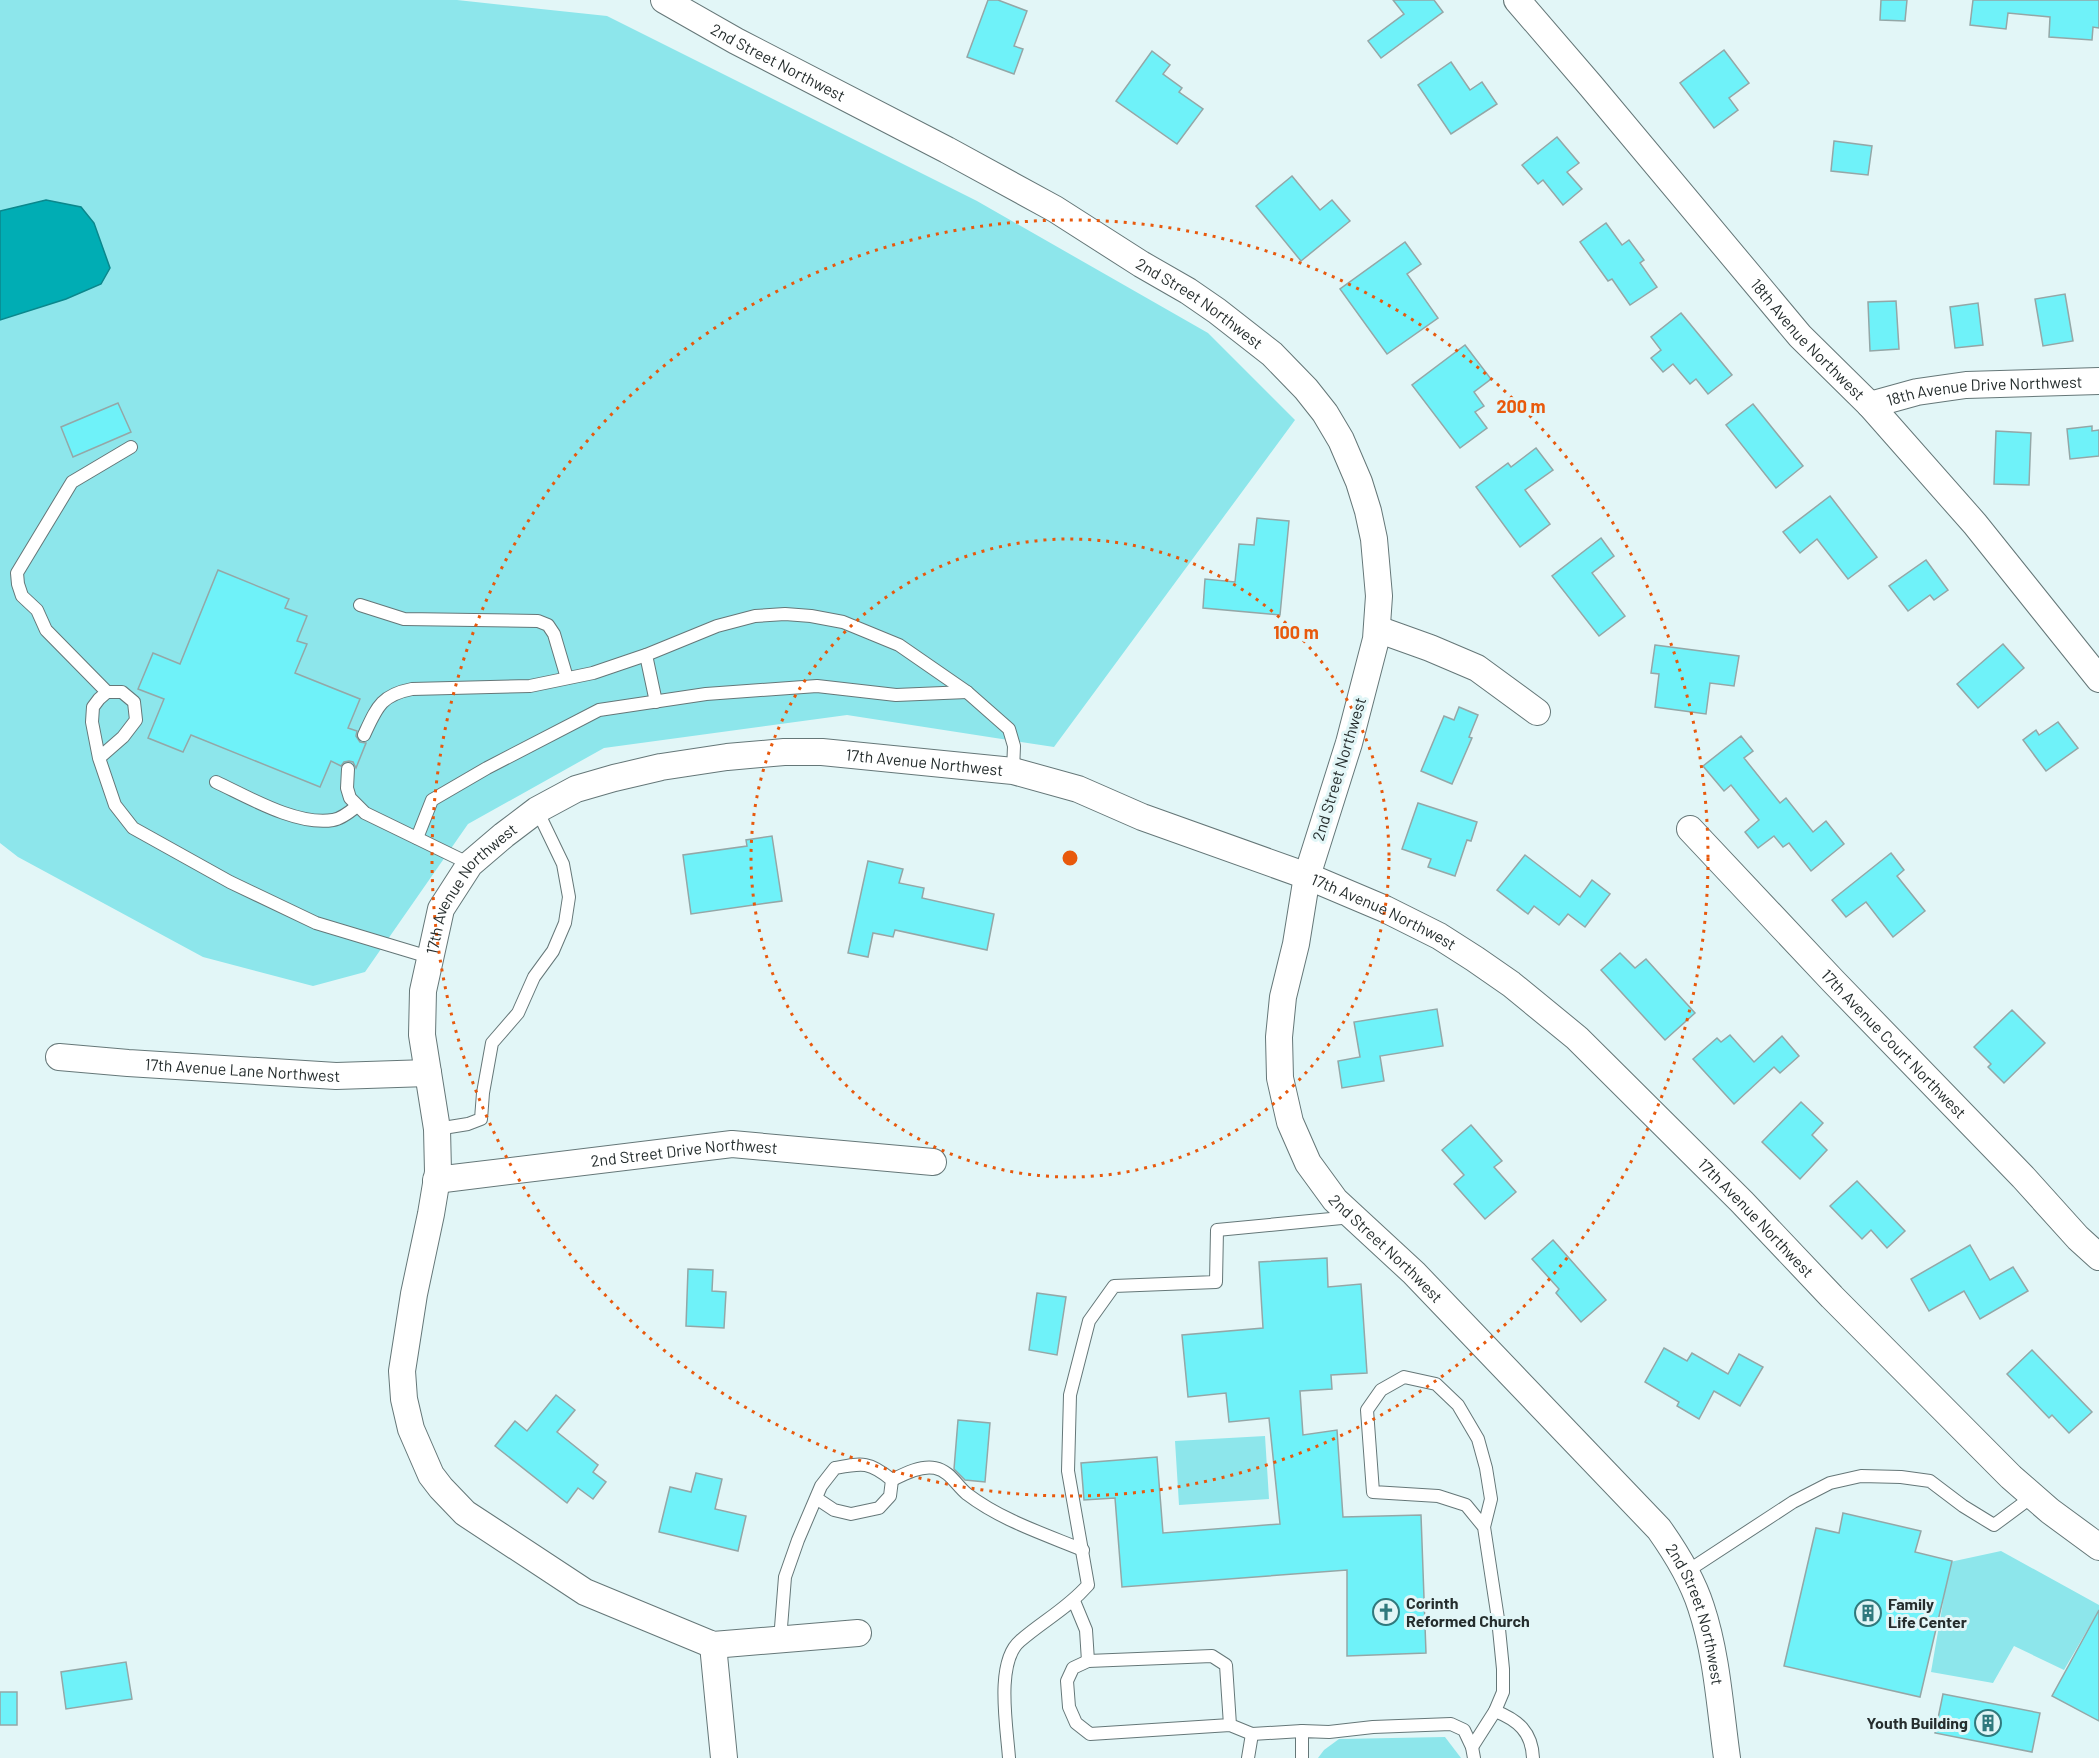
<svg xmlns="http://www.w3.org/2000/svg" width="2099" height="1758" viewBox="0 0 2099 1758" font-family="Barlow,sans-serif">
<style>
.green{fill:#8de6eb}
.water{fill:#00adb4;stroke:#0b878c;stroke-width:1.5}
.building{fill:#6ff2f9;stroke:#94a7a7;stroke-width:1.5}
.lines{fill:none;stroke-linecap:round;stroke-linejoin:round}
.service-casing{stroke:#657778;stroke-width:14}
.minor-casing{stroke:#657778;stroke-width:28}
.service{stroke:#fff;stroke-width:12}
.minor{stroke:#fff;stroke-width:26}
.ring{fill:none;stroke:#e8590c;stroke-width:3;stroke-dasharray:3 6}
.labels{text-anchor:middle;stroke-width:6;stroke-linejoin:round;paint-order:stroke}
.street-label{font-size:16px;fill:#252d2d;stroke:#e2f6f7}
.poi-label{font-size:16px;font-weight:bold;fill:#252d2d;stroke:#e2f6f7;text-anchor:start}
.centre{fill:#e8590c;stroke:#e2f6f7;stroke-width:3}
.ring-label{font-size:18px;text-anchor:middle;font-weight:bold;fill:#e8590c;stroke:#e2f6f7;stroke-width:6;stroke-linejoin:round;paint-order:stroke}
</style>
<rect width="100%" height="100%" fill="#e2f6f7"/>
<g class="green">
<polygon points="0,0 457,0 607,16 977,201 1208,333 1295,420 1054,747 847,715 604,748 468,824 365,972 313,986 203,957 18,857 0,843"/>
<polygon points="1265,1436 1269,1499 1179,1505 1175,1441"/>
<polygon points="2001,1551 2099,1605 2099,1610 2064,1670 2014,1646 1993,1683 1931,1672 1950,1562"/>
<polygon points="1445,1737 1461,1758 1318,1758 1324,1750 1339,1739"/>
</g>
<polygon class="water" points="46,200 81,207 94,223 110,268 101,284 66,299 0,320 0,211"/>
<g class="building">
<polygon points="988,0 998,0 1027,11 1014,46 1023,49 1014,74 967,57"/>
<polygon points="1393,0 1434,0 1443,12 1381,58 1368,41 1404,14"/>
<polygon points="1881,0 1907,0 1905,21 1880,20"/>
<polygon points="1973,0 2099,0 2099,28 2093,27 2092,40 2049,37 2050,17 2008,13 2006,29 1970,25"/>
<polygon points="1724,50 1749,83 1729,98 1738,110 1714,128 1680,83"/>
<polygon points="1152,51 1170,65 1163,74 1182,88 1179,92 1203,109 1177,144 1116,101"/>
<polygon points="1451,62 1470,90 1482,82 1497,104 1451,134 1418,85"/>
<polygon points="1557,137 1579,163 1567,172 1582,189 1563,205 1543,180 1538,184 1522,165"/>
<polygon points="1834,141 1872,146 1868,175 1831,171"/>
<polygon points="1292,176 1320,210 1332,200 1350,221 1301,261 1256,206"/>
<polygon points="1606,223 1622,245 1629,240 1644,260 1640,263 1657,287 1630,305 1612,279 1608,281 1580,242"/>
<polygon points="1405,242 1421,264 1407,274 1438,318 1387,354 1340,289"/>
<polygon points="2065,294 2073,341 2043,346 2035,299"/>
<polygon points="1896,301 1899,349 1870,351 1868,302"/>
<polygon points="1978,303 1983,345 1955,348 1950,307"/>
<polygon points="1681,313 1732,375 1708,394 1696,379 1690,384 1673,364 1663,372 1651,358 1661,350 1651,337"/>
<polygon points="1465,345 1491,379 1474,392 1484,406 1475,412 1487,428 1460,448 1412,385"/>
<polygon points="118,403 131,432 73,457 61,427"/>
<polygon points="1753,404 1803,466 1776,488 1726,425"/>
<polygon points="2092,426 2092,431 2099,430 2099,456 2070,459 2067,429"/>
<polygon points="1996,431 2031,433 2029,485 1994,484"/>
<polygon points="1536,448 1553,470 1525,490 1550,524 1520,547 1476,487 1508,463 1511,467"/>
<polygon points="1830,496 1877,557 1848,579 1817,539 1800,553 1783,532"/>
<polygon points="1257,518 1289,521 1280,615 1203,608 1205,579 1235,582 1239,544 1254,545"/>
<polygon points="1601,538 1614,556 1592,573 1625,616 1599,636 1552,576"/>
<polygon points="1926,560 1948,590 1934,600 1930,595 1908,611 1889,586"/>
<polygon points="218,570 289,599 285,608 307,616 297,641 307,644 295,673 360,699 348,728 357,731 356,736 360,742 366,743 356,768 353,762 349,761 344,762 341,766 331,761 320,787 191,735 183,752 148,738 164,699 138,689 153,653 180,664"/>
<polygon points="2003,644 2024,668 1978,708 1957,684"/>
<polygon points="1655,645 1739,656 1734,686 1710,683 1706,714 1655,707 1659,674 1651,673"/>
<polygon points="1459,707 1478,715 1469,737 1472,738 1452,784 1421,771 1444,716 1454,720"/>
<polygon points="2058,722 2078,748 2046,771 2023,740 2036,730 2039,735"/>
<polygon points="1741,736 1753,751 1744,758 1780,803 1786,798 1813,832 1826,821 1844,844 1811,871 1789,843 1783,847 1774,836 1758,848 1745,832 1759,820 1731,785 1724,791 1703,766"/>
<polygon points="1418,803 1477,822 1471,841 1467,840 1455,876 1428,867 1431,859 1402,849"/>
<polygon points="772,836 782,901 691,914 683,855 747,846 746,840"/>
<polygon points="1891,853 1904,870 1897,876 1925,911 1893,937 1866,902 1846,917 1832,900"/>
<polygon points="1525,855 1580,897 1592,880 1610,894 1585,927 1568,914 1559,925 1534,906 1528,914 1497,890"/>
<polygon points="868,861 903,869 899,883 924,888 922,898 994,914 987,950 895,930 893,937 873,933 868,957 848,953"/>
<polygon points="1620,953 1635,968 1646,959 1695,1013 1665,1040 1601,970"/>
<polygon points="1437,1009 1443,1046 1380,1056 1384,1081 1342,1088 1338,1061 1360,1057 1354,1022"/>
<polygon points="2012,1010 2045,1043 2004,1083 1988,1067 1991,1064 1974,1047"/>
<polygon points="1730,1035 1754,1062 1782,1036 1799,1056 1780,1073 1774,1067 1734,1104 1693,1059 1717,1038 1721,1042"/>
<polygon points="1801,1102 1823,1123 1812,1135 1827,1150 1800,1179 1762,1142"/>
<polygon points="1471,1125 1502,1161 1494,1167 1516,1192 1485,1219 1454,1184 1464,1175 1442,1150"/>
<polygon points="1857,1181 1905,1231 1887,1248 1871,1230 1862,1239 1830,1206"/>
<polygon points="1553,1240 1606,1300 1581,1322 1556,1293 1559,1289 1532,1259"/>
<polygon points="1970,1245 1990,1280 2013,1267 2028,1291 1980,1319 1964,1291 1929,1311 1911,1279"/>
<polygon points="1327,1258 1328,1287 1361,1284 1367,1373 1331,1375 1332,1389 1300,1391 1303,1435 1337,1430 1343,1517 1421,1515 1426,1653 1347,1656 1347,1570 1122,1587 1115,1498 1084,1500 1081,1463 1157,1457 1163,1533 1280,1524 1269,1418 1229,1422 1226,1393 1188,1397 1182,1335 1263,1328 1259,1262"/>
<polygon points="688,1269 713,1270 712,1291 726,1292 724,1328 686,1326"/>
<polygon points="1037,1293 1066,1297 1057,1355 1029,1350"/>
<polygon points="1664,1348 1687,1361 1692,1353 1728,1374 1739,1354 1763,1367 1740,1406 1714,1391 1699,1419 1677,1406 1679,1402 1645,1382"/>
<polygon points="2032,1350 2092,1412 2069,1433 2052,1415 2049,1418 2007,1374"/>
<polygon points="556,1395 575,1410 557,1432 598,1465 593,1472 606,1482 593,1499 578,1488 567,1503 495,1446 515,1421 527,1431"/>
<polygon points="958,1420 990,1423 985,1482 965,1480 954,1469"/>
<polygon points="696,1473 722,1479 715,1509 746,1516 738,1551 659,1532 670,1487 691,1492"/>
<polygon points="1843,1513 1921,1531 1915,1552 1952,1561 1920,1697 1784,1666 1816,1528 1839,1533"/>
<polygon points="2099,1610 2099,1721 2052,1696"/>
<polygon points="126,1662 132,1699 66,1709 61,1672"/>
<rect x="0" y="1692" width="17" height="33"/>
<polygon points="1943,1694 2040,1713 2032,1752 1935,1733"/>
</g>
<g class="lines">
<defs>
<g id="service">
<polyline points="360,605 404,619 538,621 548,625 554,634 567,678"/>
<polyline points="646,655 656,702"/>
<polyline points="107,692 46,630 37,610 22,596 18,584 17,573 72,482 131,447"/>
<path d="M364,735C377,707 381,695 412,689L530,686L593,673L646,655L717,626L755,616L785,614L811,616L843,622L899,645L967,692L1009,729L1014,746L1013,771"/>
<polyline points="99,758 123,737 136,720 134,702 122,692 107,692 99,699 93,707 92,722 99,758 115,805 133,828 230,882 316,923 429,957"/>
<polyline points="348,769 347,788 350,798 365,813 470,864"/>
<path d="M216,782C248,797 297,826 333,820C341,819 351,811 357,806"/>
<polyline points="417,838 432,800 487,768 599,710 706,694 817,686 896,695 967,692"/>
<polyline points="437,1129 468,1124 481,1119 483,1093 492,1043 518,1013 534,977 553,951 565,923 569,897 563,864 537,810"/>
<path d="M892,1480C904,1474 921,1465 935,1468C950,1471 956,1485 967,1494C1001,1520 1044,1534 1083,1550"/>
<polyline points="1686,1572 1793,1502 1830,1483 1861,1476 1901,1477 1930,1481 1963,1506 1994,1525 2033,1496"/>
<polyline points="1074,1601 1086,1630 1088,1661"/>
<path d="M780,1640L785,1577L798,1540L821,1486L835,1468C862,1463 869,1461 892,1480L890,1496L879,1508L851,1514L834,1510L816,1498"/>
<path d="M1495,1711C1518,1720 1532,1732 1533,1758"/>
<polyline points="1230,1725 1226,1665 1212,1656 1088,1661 1073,1668 1067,1681 1069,1707 1076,1723 1090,1734 1230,1725 1252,1734 1302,1731"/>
<polyline points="1472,1747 1495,1711 1503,1692 1503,1669 1498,1619 1484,1527 1466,1505 1438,1496 1373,1492 1367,1410 1381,1390 1404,1377 1436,1384 1458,1405 1478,1439 1486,1468 1491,1499 1484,1527"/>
<path d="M1009,1758C1007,1728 995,1662 1020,1641C1043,1621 1068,1608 1088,1585L1068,1471L1070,1395L1089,1321L1114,1286L1216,1282L1217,1230L1352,1217"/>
<polyline points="1248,1758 1252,1734"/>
<polyline points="1302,1758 1302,1731 1329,1732 1373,1727 1451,1724 1464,1730 1472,1747 1474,1758"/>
</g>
<g id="minor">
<path id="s1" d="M664,0L736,41L947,150L1055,209L1141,264L1188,291L1217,311L1272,354L1306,389L1325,413L1341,440L1359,482L1368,511L1374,539L1379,596L1376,639L1349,743L1307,876L1296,944L1283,997L1279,1037L1280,1078L1290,1122L1308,1163L1335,1200L1414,1273L1659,1529C1676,1553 1692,1579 1701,1607C1717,1655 1720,1708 1727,1758"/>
<path id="s2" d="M1517,0L1591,86L1800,336L1870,405L1975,524L2099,679"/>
<path id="s3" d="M1870,405L1917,392L1966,385L2099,381"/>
<polyline points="1377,629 1430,648 1477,668 1537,712"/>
<path id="s4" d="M1690,829L1833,981L2023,1177L2078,1238L2099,1257"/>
<path id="s5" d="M59,1057L128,1063L336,1076L428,1073"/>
<path id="s6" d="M436,1180L732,1144L933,1162"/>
<path id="s7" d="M858,1633L713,1645L585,1592L465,1513L441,1488L431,1475L411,1429L404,1399L402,1371L414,1294L431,1214L438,1172L437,1129L422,1035L423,991L441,909L470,864L504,835L537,810L576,789L614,778L661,767L727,757L784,752H822L1013,771L1078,789L1142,817L1307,876L1385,909L1439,936L1475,959L1511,984L1577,1038L1742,1202L1832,1297L2011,1477L2050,1511L2099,1547"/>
<polyline points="713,1645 724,1758"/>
</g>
</defs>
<use href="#service" class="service-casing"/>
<use href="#minor" class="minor-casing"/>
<use href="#service" class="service"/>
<use href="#minor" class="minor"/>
</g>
<g class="ring">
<circle cx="1070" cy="858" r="319"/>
<circle cx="1070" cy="858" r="638"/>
</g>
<defs>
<symbol id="church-ring" viewBox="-11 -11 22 22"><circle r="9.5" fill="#e2f6f7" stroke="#30797d" stroke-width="1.5"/><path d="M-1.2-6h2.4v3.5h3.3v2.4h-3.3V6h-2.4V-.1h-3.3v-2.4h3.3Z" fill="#30797d"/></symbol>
<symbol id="building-ring" viewBox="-11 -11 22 22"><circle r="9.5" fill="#e2f6f7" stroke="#30797d" stroke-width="1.5"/><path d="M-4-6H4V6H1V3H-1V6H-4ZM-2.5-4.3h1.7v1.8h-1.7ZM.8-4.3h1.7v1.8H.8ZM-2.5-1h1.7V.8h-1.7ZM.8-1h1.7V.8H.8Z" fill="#30797d"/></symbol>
</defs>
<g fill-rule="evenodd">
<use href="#church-ring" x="1371" y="1597" width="30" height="30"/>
<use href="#building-ring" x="1853" y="1598" width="30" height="30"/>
<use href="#building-ring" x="1973" y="1708" width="30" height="30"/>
</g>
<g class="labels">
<g class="street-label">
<text dy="6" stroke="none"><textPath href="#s1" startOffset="130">2nd Street Northwest</textPath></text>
<text dy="6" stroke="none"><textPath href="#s1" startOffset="616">2nd Street Northwest</textPath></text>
<text dy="6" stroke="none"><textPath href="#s2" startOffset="447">18th Avenue Northwest</textPath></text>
<text dy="6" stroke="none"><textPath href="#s3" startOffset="116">18th Avenue Drive Northwest</textPath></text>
<text dy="6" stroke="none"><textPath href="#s7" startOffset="1593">17th Avenue Northwest</textPath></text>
<text transform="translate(1339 769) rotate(-73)" y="6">2nd Street Northwest</text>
<text dy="6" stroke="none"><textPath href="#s7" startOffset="1089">17th Avenue Northwest</textPath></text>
<text dy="6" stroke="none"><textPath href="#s7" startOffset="2079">17th Avenue Northwest</textPath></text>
<text dy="6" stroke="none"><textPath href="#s4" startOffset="296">17th Avenue Court Northwest</textPath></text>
<text dy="6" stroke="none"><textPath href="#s5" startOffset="184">17th Avenue Lane Northwest</textPath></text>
<text dy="6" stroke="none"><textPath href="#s6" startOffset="250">2nd Street Drive Northwest</textPath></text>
<text dy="6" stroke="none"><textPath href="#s7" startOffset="2565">17th Avenue Northwest</textPath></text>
<text dy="6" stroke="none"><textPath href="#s1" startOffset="1678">2nd Street Northwest</textPath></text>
<text dy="6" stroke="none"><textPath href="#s1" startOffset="2164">2nd Street Northwest</textPath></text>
</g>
<g class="poi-label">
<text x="1406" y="1609">Corinth<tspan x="1406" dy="18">Reformed Church</tspan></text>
<text x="1888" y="1610">Family<tspan x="1888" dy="18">Life Center</tspan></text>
<text x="1968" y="1729" text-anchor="end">Youth Building</text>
</g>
</g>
<circle cx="1070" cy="858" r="9" class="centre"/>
<g class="ring-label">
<text x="1521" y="413">200 m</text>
<text x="1296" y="639">100 m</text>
</g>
</svg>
